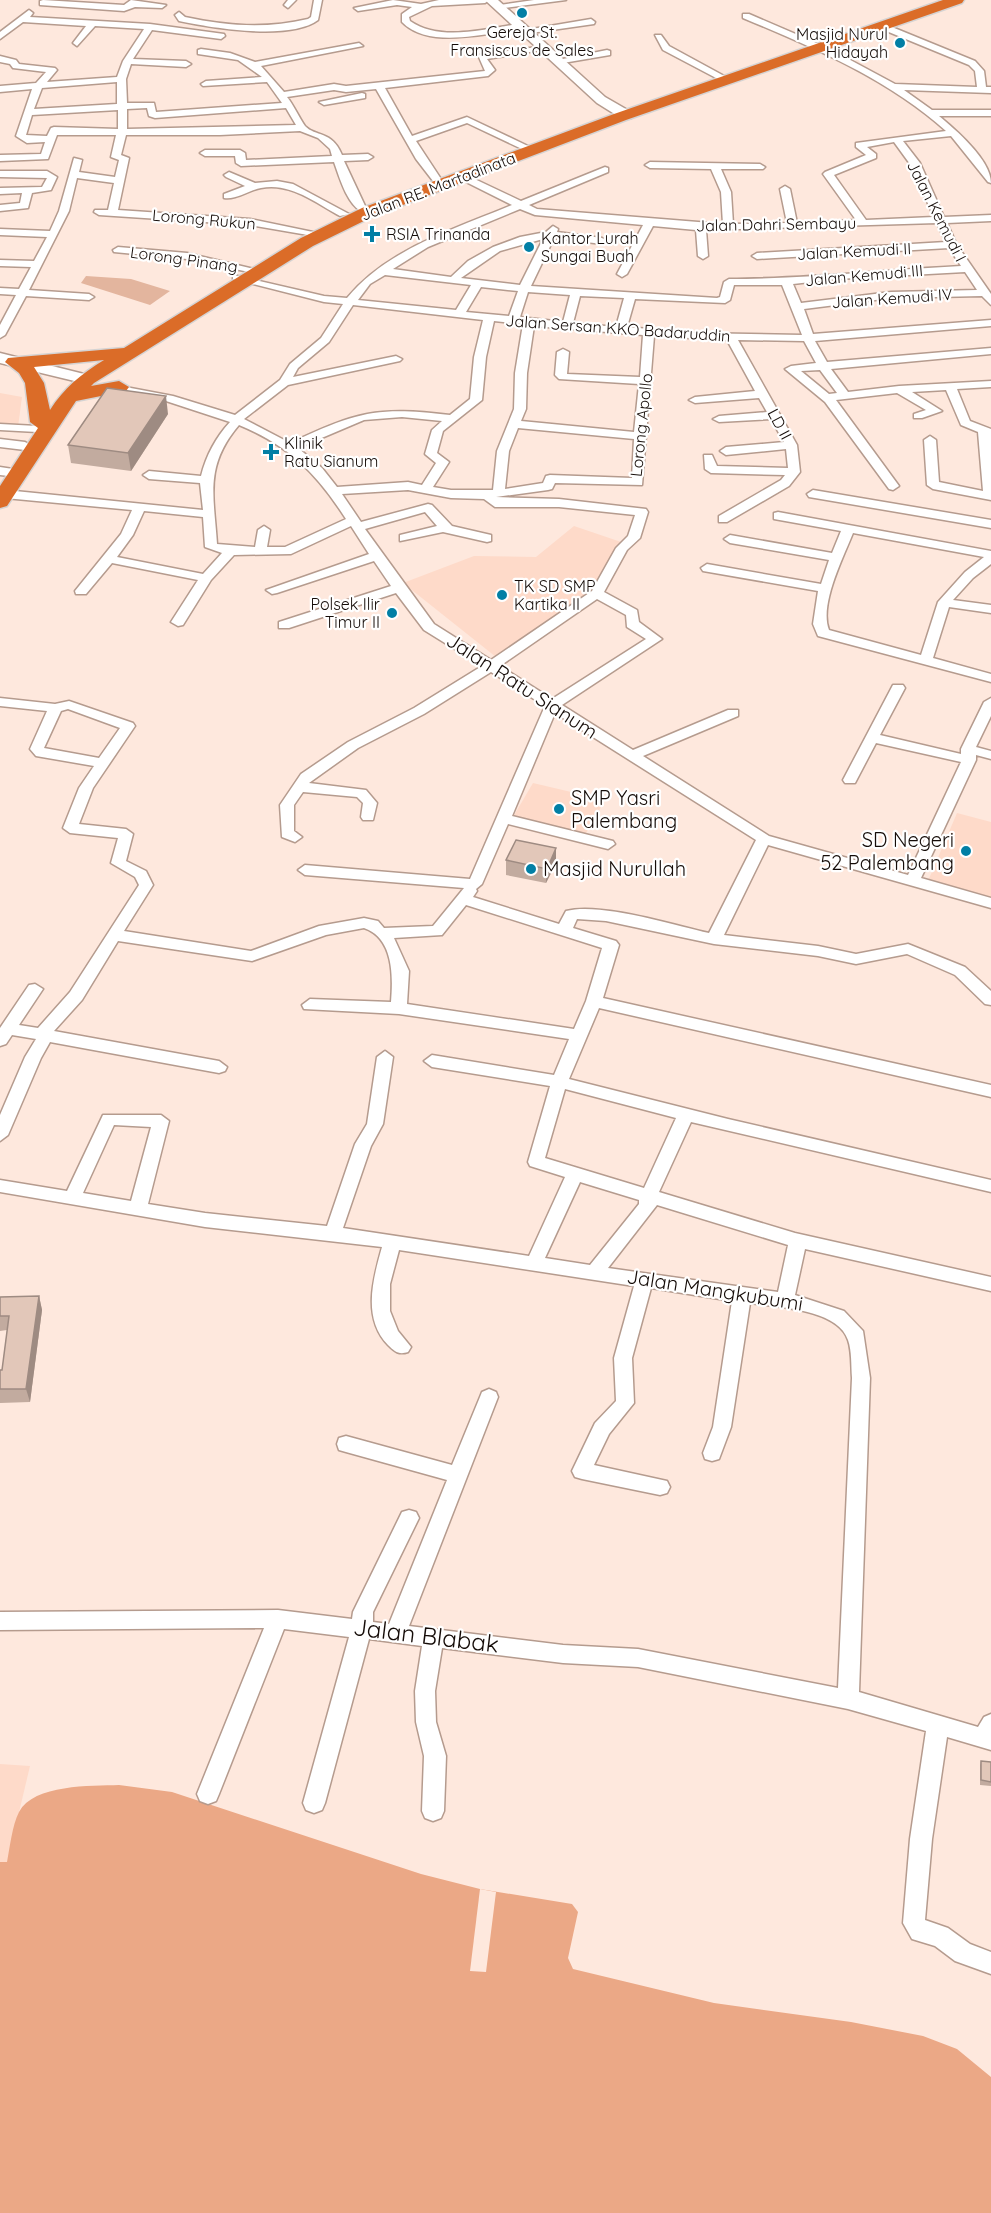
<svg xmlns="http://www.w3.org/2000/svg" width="991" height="2213" viewBox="0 0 991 2213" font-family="Quicksand,sans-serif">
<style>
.built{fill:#fedac9}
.green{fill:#e3b59e}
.water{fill:#eba886}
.pier{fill:#fee8dd}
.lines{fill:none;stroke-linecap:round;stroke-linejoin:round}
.street-casing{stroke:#b59b8e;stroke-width:3}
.secondary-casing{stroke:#b59b8e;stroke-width:3}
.highway-casing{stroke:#d5d3d3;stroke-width:3}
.street{fill:#fff;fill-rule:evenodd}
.secondary{fill:#fff;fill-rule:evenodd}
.highway{fill:#db6c28;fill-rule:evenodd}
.wall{fill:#c2ab9f}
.shaded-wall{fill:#9e8b82}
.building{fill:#e2c7b9;stroke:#9e8b82;stroke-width:1.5}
.poi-dot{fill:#027fa5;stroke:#fff;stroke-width:2}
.labels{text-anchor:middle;stroke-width:4.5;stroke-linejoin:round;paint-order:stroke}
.far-poi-label{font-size:16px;fill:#150c08;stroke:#fff;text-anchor:start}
.far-street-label{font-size:16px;fill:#150c08;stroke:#fff}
.street-label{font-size:20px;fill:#150c08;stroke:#fff}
.poi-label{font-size:20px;fill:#150c08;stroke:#fff;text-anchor:start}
.near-street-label{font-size:24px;fill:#150c08;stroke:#fff}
</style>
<rect width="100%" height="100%" fill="#fee8dd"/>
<g class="built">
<polygon points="0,393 22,397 18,427 0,426"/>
<polygon points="574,526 624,543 601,581 572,608 496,657 403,583 474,556 536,557"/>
<polygon points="533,783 605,800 585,835 513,817"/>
<polygon points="957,813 991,822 991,897 928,881"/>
<polygon points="0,1764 30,1766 7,1863 0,1862"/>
</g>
<polygon class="green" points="86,276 131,279 170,291 150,305 81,283"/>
<path class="water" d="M119,1785L172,1792L421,1874L480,1889L572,1904L578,1912L568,1958L573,1969L714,2003L851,2022L923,2036L957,2049L991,2077V2213H0V1862H7C10,1847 12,1826 19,1812C34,1784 91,1786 119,1785Z"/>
<polygon class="pier" points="480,1889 496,1892 486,1972 470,1971"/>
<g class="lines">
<defs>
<g id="street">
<polygon points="43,0 124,5 131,0 166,5 162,8 135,7 124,11 40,5 40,1"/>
<polygon points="288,0 296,0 288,8 284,5"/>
<path d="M314,0H322L318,20C290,41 212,28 179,21L175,15L179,12L185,17C227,26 266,29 308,19L311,17Z"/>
<path d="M393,0L421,4L439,0H489L485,3L432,6L409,17L410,21C440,42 485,29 518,24L522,27C515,32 504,31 496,33C467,37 424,45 402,22V14L412,7L397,5L358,11L354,8Z"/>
<polygon points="534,0 566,0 497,9 493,6"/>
<path d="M29,10L33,13L30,17L150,24L224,34L225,36L221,39L152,30L133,59L186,61L191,64L186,67L131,64L126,79L127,103H154L156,112L282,103L267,82L203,86L201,84L206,81L262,77L238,60L198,54V50L201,49L230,53L255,62L359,43L363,46L261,66L284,92L334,84L346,86L485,71L478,55L544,46L548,49L487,59L495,70L488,76L385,88L412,136L467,117L530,147L522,149L467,123L416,141L441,179L436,182L433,181L416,159L376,89L346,92L334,90L287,97C293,104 301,121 305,126C315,137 332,130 342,155L368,154L373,157L368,160L344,161L366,208L361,211C347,204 339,176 334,162L241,166L236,163L235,156H205L200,153L205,150H240L245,153L246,160L332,156L330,149L318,138L300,131L220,135H126L121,155L129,158L118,210L250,219L313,232L308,235L250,225L99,215L94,212L95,210H108L114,183L77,178L69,211L29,290L89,294L94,297L89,300L26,296L5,335L0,338V325L16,295L0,294V288L19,289L31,267L0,266V260L34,261L47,237L0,235V229L50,231L59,211L74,158L82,160L79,172L115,177L119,160L111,157L116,135H57L48,159L0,161V155L41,154L45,142L27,143L16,136L32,89L0,92V86L36,83L46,72L13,68L10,64L0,62V56L16,60L19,64L55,68L57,70L47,82L117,77L123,61L144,29L95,26L77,46L73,43L86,26L23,22L0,39V32ZM117,82V104L34,109L42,88ZM147,108L149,116L155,118L286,108L296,125L127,129V109ZM118,110V129L54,127L51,128L47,136L26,135L32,115Z"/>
<path d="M743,14H749L828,48L895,84L977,87L975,71L969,65L879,28V24L882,23L975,61L984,71L986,87H991V93L904,90L932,110H991V116H939C956,130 991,160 991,183L988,182L951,136L903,141L920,163L944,217L991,215V221L947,223L957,245L991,294V305L982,296L891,298L804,309L813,334L991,320V326L815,341L827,362L991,348V354L831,369L848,392L899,386L991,381V387L957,389L970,421L991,429V500L933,489L927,485L924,440L930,436L936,440L939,482L983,491L978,432L961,425L946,390L912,392L942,411L922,418H914V414L926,410L897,393L836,400L899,486L893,490L889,489L825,402L785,369L791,366L816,363L804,341L738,340L797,445L800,472L789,486L727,522H719V516L781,480L785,475L711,473L705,469L704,455H712L717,466L788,468L786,449L726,455L720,451L726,447L784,442L771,419L719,422L713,419L719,416L767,412L759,398L695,403L689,400L695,397L755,391L727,340L654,336L642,485L555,483L552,489L548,490L496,497L559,499L646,509L648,512L640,538L627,550L604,592L637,610L639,622L662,639L562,705L633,750L728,710H738V716L643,756L769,836L908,875L961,762L876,743L855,783H845L843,780L893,685H903L905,688L880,735L961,754V749L984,702L991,698V716L976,747L991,751V759L976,755V760L921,878L991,898V908L768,845L724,935L818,946L856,954L908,944L965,967L991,991V1005L985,1004L955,975L907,954L856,964L818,956L714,944L606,921L577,919L573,928L616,941L619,945L603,998L991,1085V1097L599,1008L569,1079L728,1119L991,1180V1192L691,1122L659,1192L795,1233L991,1277V1291L805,1249L795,1295L844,1311L863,1331L870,1378L859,1692L978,1727L984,1717L991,1714V1750L947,1737L932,1839L925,1920L948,1928L970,1944L991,1952V1974L955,1961L935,1946L912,1939L903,1923L910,1839L926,1731L848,1709L638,1667L563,1663L442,1648L435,1691L436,1722L446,1756L444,1811L441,1818L433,1821L425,1818L422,1811L424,1756L416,1722L415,1691L422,1646L369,1639L325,1803L322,1810L314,1813L306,1810L303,1803L349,1637L284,1629L219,1794L216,1801L208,1804L200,1801L197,1794L264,1628L0,1630V1612L278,1610L352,1619L353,1612L402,1512L409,1510L416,1512L419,1518L373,1612V1622L389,1624L447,1480L346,1452L339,1450L337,1444L339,1438L346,1436L452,1465L480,1397L482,1392L489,1389L496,1392L498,1397L409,1626L563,1645L638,1649L838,1688L852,1378C851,1366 852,1351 848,1340C838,1309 776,1307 750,1303L731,1427L719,1459L712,1461L705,1459L703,1453L713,1427L732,1301L651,1288L632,1358L634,1403L609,1434L594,1465L667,1481L670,1487L667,1493L660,1495L582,1479L575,1477L572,1471L595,1423L616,1401L614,1358L634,1286L399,1250L390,1284V1311L398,1331L411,1347L408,1352C399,1355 395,1352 388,1345C362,1318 373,1279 382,1247L205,1227L0,1192V1180L67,1191L103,1115H161L169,1121L148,1204L205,1213L327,1226L355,1144L367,1124L377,1057L385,1051L393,1057L383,1124L371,1146L343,1228L529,1256L565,1177L530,1166L528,1162L550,1086L432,1067L424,1061L432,1055L554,1075L569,1039L399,1014L304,1009L302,1005L310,999L391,1002C393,977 394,938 364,928L326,935L252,961L118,941L82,1000L54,1031L219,1061L227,1067L225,1071L219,1073L50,1042L41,1058L8,1135L0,1141V1115L25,1057L36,1039L12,1035L6,1044L0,1046V1028L29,985L35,984L43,989L19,1025L38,1028L70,992L139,885L135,877L111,863L118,838L70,833L63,828L79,788L94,766L36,756L30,749L47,711L0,706V698L55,704L69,701L133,723L135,726L93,788L79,824L126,829L133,834L126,861L146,871L153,885L124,931L251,951L319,926L364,918L378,921L384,928L433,926L464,888L305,875L298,870L305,865L470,879L545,706L491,672L424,714L358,748L309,783L366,790L377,803L373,820H363L361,817L363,803L357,797L303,792L294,805V831L302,837L295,842L282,837L280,805L301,774L348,742L414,708L482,666L424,630L396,593L289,628H279V622L391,586L374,561L277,593L272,594L266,590L369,554L351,526L291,554L234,555L211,580L183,625L178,626L171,622L198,580L112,563L86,594H76L75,591L121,534L132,510L5,498L1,497L0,492L5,490L203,510L200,483L149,479L143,475L149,471L201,476C206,456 216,437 230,422L166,401L115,389V385L173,396L235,415L280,380L290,364L321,338L343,304L324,302L233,279V275L324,296L347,298C387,249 455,229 512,205L458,178V174H464L521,201L605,167L608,168V172L529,205L537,209L723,224L721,192L711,169L650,168L645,165L650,162L760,164L765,167L763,169H721L731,192L733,224L787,223L780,189L785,186L790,189L797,223L856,220L823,174L825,172L866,155L856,147V143L946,131C888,79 815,48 743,18ZM894,142L910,164L934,217L866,220L834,175L876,158V154L867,147ZM520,209L535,215L643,225L617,274L622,277L627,274L653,226L696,230L698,256L703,259L708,256L706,230L937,223L946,242L757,253L752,256L757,259L949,248L961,266C884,270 806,279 729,279L724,282L720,297L717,298L531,286L554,238L602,244L607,241L602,238L557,232L558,229L553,226L546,232L520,237L493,247L468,261L451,277L393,269L428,247ZM543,239L520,285L461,278L500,251ZM965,272L977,290L891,292L801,303L793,284L837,279ZM385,275L471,285L456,310L358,300L370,284ZM734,285H782L802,335L693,333L627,327L635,299L725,303L730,300ZM481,287L518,291L509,316L466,312ZM528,292L570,295L563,322L520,317ZM580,296L624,298L616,327L573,323ZM353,305L483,320L474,357L470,399L450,415C376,406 357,412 290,443L244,419L288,385L400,361L402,359L396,356L293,377L298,368L329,342ZM494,321L523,324L515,373L514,409L497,451L493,490H451L433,487L449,462L437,453L443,431L482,400L486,357ZM534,326L643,335L640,377L567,374L569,352L563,349L557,352L555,375L559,379L639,384L634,432L521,421L526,409L527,373ZM820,370L837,393L829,394L801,371ZM402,417L442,421L432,430L425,454L436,463L422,485L408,482L337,487L322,468L298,448L364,420ZM239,425C290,446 317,474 346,519L285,547H267L270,530L264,526L258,530L255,547L217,544C214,496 204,466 239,425ZM518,428L634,439L632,478L550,475L546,476L543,483L505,489L509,451ZM408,490L451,498L484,499L495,507H559L635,515L628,536L616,548L592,591L491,660L434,624L365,529L425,512L437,526L400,535V541L443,532L487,542L491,541V535L452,526L432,505L428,504L361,522L342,494ZM144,511L203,517L205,547L222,553L203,574L117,557L133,535ZM597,599L626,615L627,627L646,639L552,699L500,666ZM68,709L120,728L99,758L44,748L61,711ZM555,713L756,840L709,933C673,925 600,902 566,911L559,924L473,897L477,891L476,889L482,884L508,824L608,849L615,844L613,841L512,816ZM466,905L602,948L586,1001L574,1029L407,1004L409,971L394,938L442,935ZM565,1089L676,1118L644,1188L545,1158ZM114,1125L151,1127L131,1201L83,1193ZM580,1182L639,1200V1204L590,1265L545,1258ZM657,1205L788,1245L778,1292L608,1268Z"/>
<polygon points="591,19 595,22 594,24 524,34 520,31"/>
<polygon points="655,35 661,35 669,46 726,77 718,79 663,50"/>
<polygon points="607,50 610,51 610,55 557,64 553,61"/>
<polygon points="362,93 365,94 365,98 324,105 319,102"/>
<polygon points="0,171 47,171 57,177 51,190 32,193 28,208 0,211 0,205 20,203 22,193 0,194 0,188 42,187 47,178 0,177"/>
<path d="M229,172L255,183L277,181L293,184L349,214L340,216C316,203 290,182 261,188C249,190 236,200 224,198V194L245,186L226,177L224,175Z"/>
<polygon points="118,247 187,253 254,269 249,272 187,259 114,252 113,250"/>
<polygon points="0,424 37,426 43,429 37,432 0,430"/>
<polygon points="0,439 25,442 31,446 25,450 0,447"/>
<polygon points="0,467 13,469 15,472 9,476 0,475"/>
<polygon points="813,490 991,520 991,528 809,497 807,494"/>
<path d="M778,512L991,551V564L973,578L953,600L991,605V613L949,607L933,658L991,674V682L818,636L813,624L818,591L703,571L701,568L707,564L821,584L829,560L730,543L724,539L730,535L832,553L841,531L774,519V513ZM853,533L984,557L965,572L938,602L921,655L829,630C819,605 843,558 853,533Z"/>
</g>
<g id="secondary">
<polygon points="485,0 498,0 605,97 631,112 631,118 621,118 597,103"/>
<polygon points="0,353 92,376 95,379 87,384 0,363"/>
</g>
<path id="highway" d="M943,0H964L962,3L626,120L374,216L313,246L94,383L91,386L119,381L129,387L126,391L76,401L7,506L0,508V486L38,428L30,422L25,383L19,373L5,362L8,358L124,348L301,238L362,208L614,114ZM104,360C81,374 64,388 50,410L44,383L34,367Z"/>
</defs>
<use href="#street" class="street-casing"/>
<use href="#secondary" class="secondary-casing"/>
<use href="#highway" class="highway-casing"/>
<use href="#street" class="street"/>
<use href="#secondary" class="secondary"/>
<use href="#highway" class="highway"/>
</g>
<g class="wall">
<polygon points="168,414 131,471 71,463 68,445"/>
<polygon points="506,860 556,863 546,883 506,875"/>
<polygon points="39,1296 42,1310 30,1402 0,1403 0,1370 2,1370 7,1330 0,1331 0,1297"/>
<polygon points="981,1761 991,1762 991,1786 980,1785 980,1765"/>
</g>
<g class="shaded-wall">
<polygon points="166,396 168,414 131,471 128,453"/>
<polygon points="556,848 556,863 546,883 547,869"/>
<polygon points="39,1296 42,1310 30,1402 26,1389"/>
</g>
<g class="building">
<polygon points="107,388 166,396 128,453 68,445"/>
<polygon points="516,840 556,848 547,869 506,860"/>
<polygon points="39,1296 26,1389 0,1389 0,1370 2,1370 9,1316 0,1316 0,1297"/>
<polygon points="981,1761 991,1762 991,1782 981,1780"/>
</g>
<g class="poi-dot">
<circle cx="522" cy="13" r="6"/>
<circle cx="900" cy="43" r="6"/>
<path d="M369 225h6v6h6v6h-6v6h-6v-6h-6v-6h6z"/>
<circle cx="529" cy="247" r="6"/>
<path d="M268 443h6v6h6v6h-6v6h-6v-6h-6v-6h6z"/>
<circle cx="502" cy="595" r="6"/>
<circle cx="392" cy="613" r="6"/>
<circle cx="559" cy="809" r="6"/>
<circle cx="966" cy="851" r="6"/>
<circle cx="531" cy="869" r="6"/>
</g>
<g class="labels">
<g class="far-poi-label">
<text x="522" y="38" text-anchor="middle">Gereja St.<tspan x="522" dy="18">Fransiscus de Sales</tspan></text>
<text x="888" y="40" text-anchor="end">Masjid Nurul<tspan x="888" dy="18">Hidayah</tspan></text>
<text x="386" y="240">RSIA Trinanda</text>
<text x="541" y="244">Kantor Lurah<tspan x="541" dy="18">Sungai Buah</tspan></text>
<text x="284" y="449">Klinik<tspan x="284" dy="18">Ratu Sianum</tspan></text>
<text x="514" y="592">TK SD SMP<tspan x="514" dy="18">Kartika II</tspan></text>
<text x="380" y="610" text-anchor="end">Polsek Ilir<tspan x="380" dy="18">Timur II</tspan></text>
</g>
<g class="far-street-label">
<text transform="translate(438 186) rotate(-21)" y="6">Jalan RE. Martadinata</text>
<text transform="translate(937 211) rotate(63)" y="6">Jalan Kemudi I</text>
<text transform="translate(204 219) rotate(5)" y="6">Lorong Rukun</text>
<text transform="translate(776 224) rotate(-1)" y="6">Jalan Dahri Sembayu</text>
<text transform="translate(854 251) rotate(-3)" y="6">Jalan Kemudi II</text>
<text transform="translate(184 259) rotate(8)" y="6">Lorong Pinang</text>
<text transform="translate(864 275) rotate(-5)" y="6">Jalan Kemudi III</text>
<text transform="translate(892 298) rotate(-4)" y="6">Jalan Kemudi IV</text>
<text transform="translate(618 328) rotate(4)" y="6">Jalan Sersan KKO Badaruddin</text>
<text transform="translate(780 424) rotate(62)" y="6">LD II</text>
<text transform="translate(641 425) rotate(-84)" y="6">Lorong Apollo</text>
</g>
<g class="street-label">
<text transform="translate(522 686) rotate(33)" y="7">Jalan Ratu Sianum</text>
<text transform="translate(715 1290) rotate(9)" y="7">Jalan Mangkubumi</text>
</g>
<g class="poi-label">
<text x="571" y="805">SMP Yasri<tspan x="571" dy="23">Palembang</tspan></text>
<text x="954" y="847" text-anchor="end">SD Negeri<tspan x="954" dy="23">52 Palembang</tspan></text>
<text x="543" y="876">Masjid Nurullah</text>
</g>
<g class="near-street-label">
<text transform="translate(426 1636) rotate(7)" y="8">Jalan Blabak</text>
</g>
</g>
</svg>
